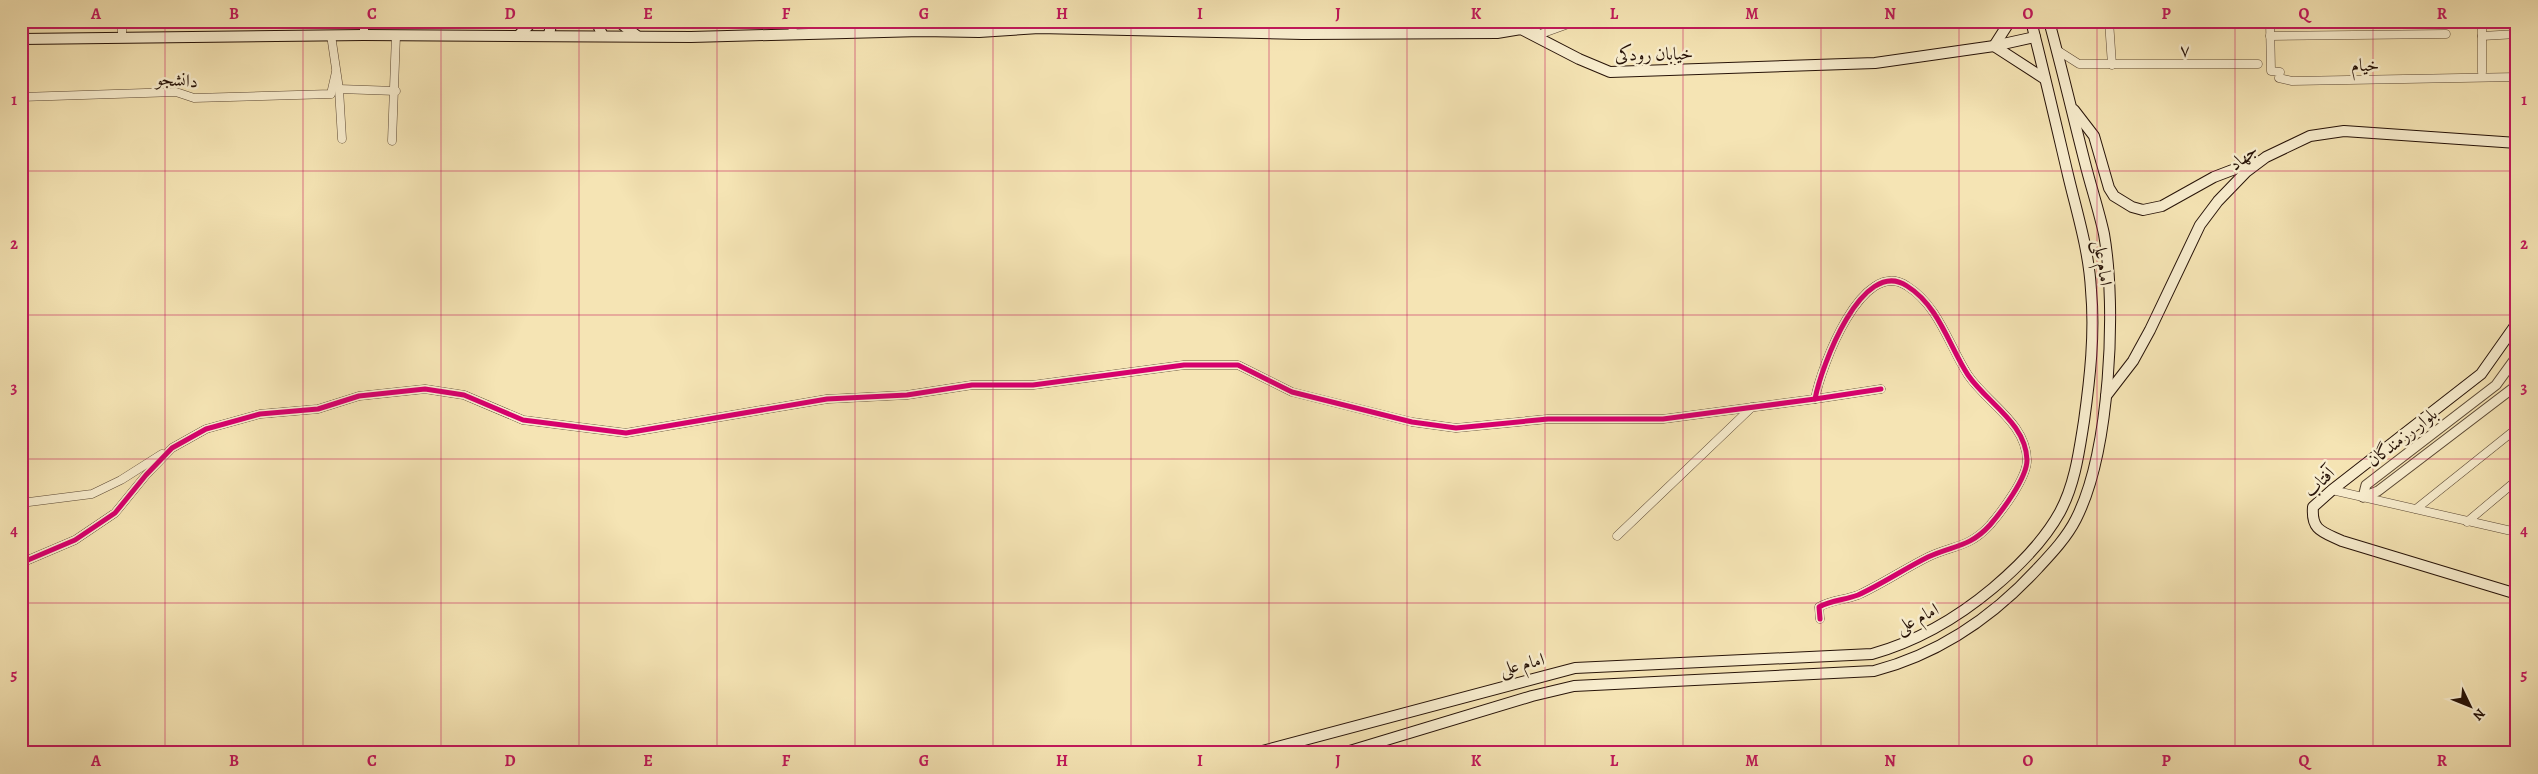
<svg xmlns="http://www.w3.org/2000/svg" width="2538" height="774" viewBox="0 0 2538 774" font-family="Alegreya,Amiri,serif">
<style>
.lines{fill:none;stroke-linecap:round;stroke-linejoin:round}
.minor-casing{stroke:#5a4733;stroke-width:9}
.tertiary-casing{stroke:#5a4733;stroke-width:11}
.secondary-casing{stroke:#271308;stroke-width:12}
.minor{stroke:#f8edce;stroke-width:8}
.tertiary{stroke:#f8edce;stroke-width:9}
.secondary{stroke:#f8edce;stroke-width:10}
.cycleway-casing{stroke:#f8edce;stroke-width:8}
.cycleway{stroke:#d6006c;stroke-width:5}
.grid{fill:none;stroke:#c2185b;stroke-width:1;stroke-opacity:0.55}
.labels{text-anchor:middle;stroke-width:5;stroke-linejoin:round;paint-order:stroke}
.street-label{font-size:18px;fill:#271308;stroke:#f8edce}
.neatline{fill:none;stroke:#c2185b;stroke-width:2}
.grid-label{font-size:16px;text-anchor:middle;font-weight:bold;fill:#c2185b}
</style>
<rect width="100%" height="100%" fill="#f5e4b4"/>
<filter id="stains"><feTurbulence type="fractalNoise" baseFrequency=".004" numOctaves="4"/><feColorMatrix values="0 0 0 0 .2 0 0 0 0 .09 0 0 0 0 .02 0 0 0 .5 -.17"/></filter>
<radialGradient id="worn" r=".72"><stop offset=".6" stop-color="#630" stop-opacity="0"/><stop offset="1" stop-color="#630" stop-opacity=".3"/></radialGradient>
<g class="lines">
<defs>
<g id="minor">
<polyline points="122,21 122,36"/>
<polyline points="364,21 364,35"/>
<polyline points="792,21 793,34"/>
<polyline points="1537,21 1535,36 1571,23 1679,21"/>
<polyline points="2109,21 2112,65"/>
<polyline points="2270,21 2271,71 2280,72 2279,78 2292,81 2517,77"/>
<polyline points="331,35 339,89 342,139"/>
<polyline points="2270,36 2446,34"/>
<polyline points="2482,36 2517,34"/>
<polyline points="2057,50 2079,64 2258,64"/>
<polyline points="2482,72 2482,21"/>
<polyline points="339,89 396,91"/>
<polyline points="21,97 176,92 194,98 331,94 336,72"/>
<polyline points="392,141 396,35"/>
<polyline points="2332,490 2516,532"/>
<polyline points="21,503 92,494 121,480 162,454"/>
<polyline points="2416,509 2516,429"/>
<polyline points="2467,522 2517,480"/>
<polyline points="1617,536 1752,407"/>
<polyline points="21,563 75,540 115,513 146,475 172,448 206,429 260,414 318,409 359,396 425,389 464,395 523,420 626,433 827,399 907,395 972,385 1033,385 1184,365 1238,365 1292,392 1412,422 1456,428 1548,419 1663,419 1815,399"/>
<path d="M1820,619L1819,607C1831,600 1845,600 1858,595C1882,584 1904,569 1928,557C1953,545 1969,548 1990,525C2002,511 2027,478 2027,460C2026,423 1987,403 1968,375C1949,346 1939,306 1907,286C1862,256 1821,367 1815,399L1881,389"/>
</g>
<g id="tertiary">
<polyline points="2363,497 2366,485 2496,385 2517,356"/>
<polyline points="2363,497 2378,491 2517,385"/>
</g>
<g id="secondary">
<polyline points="596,21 602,34"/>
<polyline points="618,21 637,36"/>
<polyline points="1270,21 1272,32"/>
<polyline points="1291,21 1303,34"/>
<polyline points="2010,21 1994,46 2045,79"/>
<polyline points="520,34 533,21"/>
<polyline points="549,34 552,21"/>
<polyline points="21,39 364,35 691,37 921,31 979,32 1039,28 1303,34 1497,33 1521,29 1579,59 1610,72 1875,63 1994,46 2035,37"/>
<polyline points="2074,110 2094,136 2109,188 2114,196 2132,207 2143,210 2162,206 2214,177 2256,161"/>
<path d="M2517,323L2481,374L2332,490L2313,507C2311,531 2323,532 2342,541L2517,594"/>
<polyline points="2106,396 2133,361 2150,330 2200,225 2218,201 2246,172 2266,157 2310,136 2344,131 2517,143"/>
<path d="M1255,753L1575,668L1872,654C1918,641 1956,619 1993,588C2018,567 2044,541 2060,512C2075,484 2079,452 2084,421C2090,378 2095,333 2091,290C2089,251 2077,213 2068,175C2056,124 2044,72 2031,21"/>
<path d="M1343,753L1532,696L1574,686L1874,671C1939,654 1993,617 2038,568C2052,553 2067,537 2076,519C2110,452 2117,309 2104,234C2099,211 2091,187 2085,163C2073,116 2062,69 2049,21"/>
</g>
</defs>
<use href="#minor" class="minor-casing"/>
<use href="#tertiary" class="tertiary-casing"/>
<use href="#secondary" class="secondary-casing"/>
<use href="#minor" class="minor"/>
<use href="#tertiary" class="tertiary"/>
<use href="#secondary" class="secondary"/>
<defs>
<g id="cycleway">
<polyline points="21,563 75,540 115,513 146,475 172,448 206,429 260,414 318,409 359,396 425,389 464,395 523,420 626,433 827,399 907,395 972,385 1033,385 1184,365 1238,365 1292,392 1412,422 1456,428 1548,419 1663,419 1815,399"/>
<path d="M1820,619L1819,607C1831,600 1845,600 1858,595C1882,584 1904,569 1928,557C1953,545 1969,548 1990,525C2002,511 2027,478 2027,460C2026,423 1987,403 1968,375C1949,346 1939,306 1907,286C1862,256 1821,367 1815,399L1881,389"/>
</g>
</defs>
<use href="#cycleway" class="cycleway-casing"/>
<use href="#cycleway" class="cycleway"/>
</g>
<path class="grid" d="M165,21V753M303,21V753M441,21V753M579,21V753M717,21V753M855,21V753M993,21V753M1131,21V753M1269,21V753M1407,21V753M1545,21V753M1683,21V753M1821,21V753M1959,21V753M2097,21V753M2235,21V753M2373,21V753M21,171H2517M21,315H2517M21,459H2517M21,603H2517"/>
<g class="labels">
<g class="street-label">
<text transform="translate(2185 50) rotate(-1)" y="6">۷</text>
<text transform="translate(1654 54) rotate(-1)" y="6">خیابان رودکی</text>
<text transform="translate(2365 65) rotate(-1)" y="6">خیام</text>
<text transform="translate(177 80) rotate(4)" y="6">دانشجو</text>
<text transform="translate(2243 157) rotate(-40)" y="6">جهاد</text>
<text transform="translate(2103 263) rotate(82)" y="6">امام علی</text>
<text transform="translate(2402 437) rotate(-38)" y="6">بلوار رزمندگان</text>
<text transform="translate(2319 482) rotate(-44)" y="6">آفتاب</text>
<text transform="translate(1917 618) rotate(-27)" y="6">امام علی</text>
<text transform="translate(1522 664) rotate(-14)" y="6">امام علی</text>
</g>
</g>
<rect width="2538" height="774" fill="none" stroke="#f5e4b4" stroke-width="55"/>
<g transform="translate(2470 706) rotate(133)" stroke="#f8edce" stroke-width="4" paint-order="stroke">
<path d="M0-4L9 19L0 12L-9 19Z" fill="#271308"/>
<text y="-8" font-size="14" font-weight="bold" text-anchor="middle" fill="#271308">N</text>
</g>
<rect x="28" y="28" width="2482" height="718" class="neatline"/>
<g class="grid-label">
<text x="96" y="19">A</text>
<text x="234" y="19">B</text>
<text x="372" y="19">C</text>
<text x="510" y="19">D</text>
<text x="648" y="19">E</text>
<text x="786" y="19">F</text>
<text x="924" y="19">G</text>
<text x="1062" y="19">H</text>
<text x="1200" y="19">I</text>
<text x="1338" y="19">J</text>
<text x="1476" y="19">K</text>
<text x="1614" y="19">L</text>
<text x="1752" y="19">M</text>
<text x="1890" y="19">N</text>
<text x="2028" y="19">O</text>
<text x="2166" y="19">P</text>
<text x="2304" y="19">Q</text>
<text x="2442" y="19">R</text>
<text x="14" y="105">1</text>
<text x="2524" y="105">1</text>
<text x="14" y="249">2</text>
<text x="2524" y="249">2</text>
<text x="14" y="393">3</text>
<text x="2524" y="393">3</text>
<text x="14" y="536">4</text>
<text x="2524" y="536">4</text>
<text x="14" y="680">5</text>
<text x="2524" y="680">5</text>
<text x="96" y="766">A</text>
<text x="234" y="766">B</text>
<text x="372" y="766">C</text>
<text x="510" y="766">D</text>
<text x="648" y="766">E</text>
<text x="786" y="766">F</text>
<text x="924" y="766">G</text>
<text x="1062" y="766">H</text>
<text x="1200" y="766">I</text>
<text x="1338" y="766">J</text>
<text x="1476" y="766">K</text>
<text x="1614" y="766">L</text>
<text x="1752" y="766">M</text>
<text x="1890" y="766">N</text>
<text x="2028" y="766">O</text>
<text x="2166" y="766">P</text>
<text x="2304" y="766">Q</text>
<text x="2442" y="766">R</text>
</g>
<rect width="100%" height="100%" filter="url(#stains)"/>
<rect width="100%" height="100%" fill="url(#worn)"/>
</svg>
